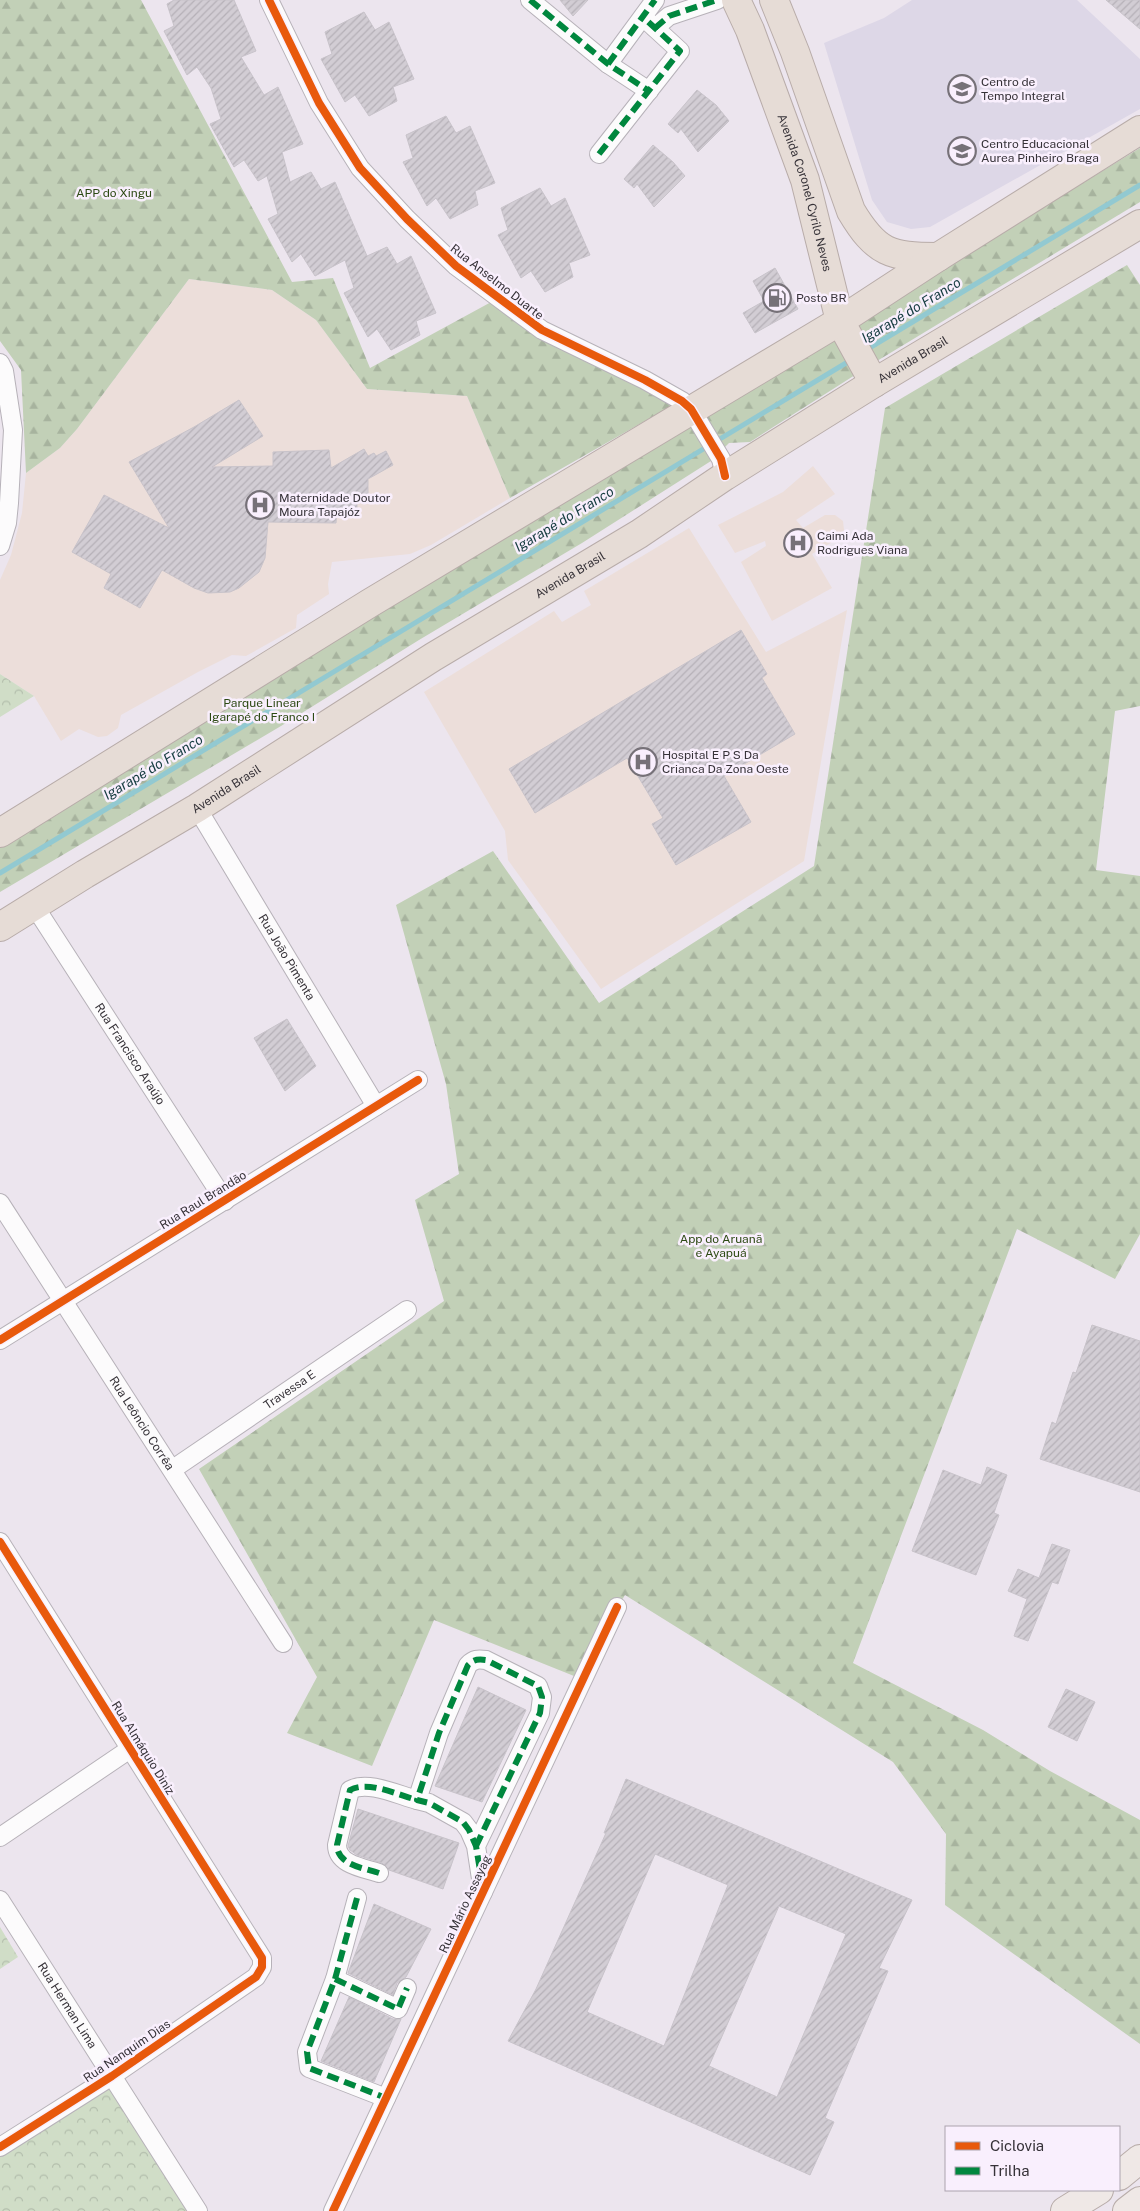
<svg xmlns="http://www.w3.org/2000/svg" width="1140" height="2211" viewBox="0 0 1140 2211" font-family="'Public Sans',sans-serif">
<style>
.education{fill:#ddd7e7}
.medical{fill:#ecdeda}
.forest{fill:url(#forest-firs)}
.park{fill:url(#park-crowns)}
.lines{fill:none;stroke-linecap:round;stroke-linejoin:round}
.stream{stroke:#92c9d1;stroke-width:5}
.building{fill:url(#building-hatch);stroke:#c8c3ca;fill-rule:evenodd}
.street-casing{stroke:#b7b2b9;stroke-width:20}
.primary-casing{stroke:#b8aca9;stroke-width:30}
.highway-casing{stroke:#b8aca9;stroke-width:30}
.street{stroke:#fcfbfc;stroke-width:18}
.primary{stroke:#efe8e6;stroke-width:28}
.highway{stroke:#e6dcd6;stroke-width:28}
.quiet{stroke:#00873e;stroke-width:6;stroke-dasharray:12 6;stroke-linecap:butt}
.cycleway-casing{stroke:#f9effd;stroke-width:11}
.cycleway{stroke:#e8590c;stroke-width:8}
.labels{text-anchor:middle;stroke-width:5;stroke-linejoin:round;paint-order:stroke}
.poi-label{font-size:12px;fill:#363238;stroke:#f9effd;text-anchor:start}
.street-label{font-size:12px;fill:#363238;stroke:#f9effd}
.park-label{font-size:12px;fill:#2d4a14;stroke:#f9effd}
.water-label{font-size:14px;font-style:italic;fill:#143b3f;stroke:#f9effd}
</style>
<defs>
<pattern id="forest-firs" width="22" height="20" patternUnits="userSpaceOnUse" patternTransform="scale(1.25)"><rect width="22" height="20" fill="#c2d0b7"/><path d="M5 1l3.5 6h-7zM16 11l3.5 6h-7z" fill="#a7b39e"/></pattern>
<pattern id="park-crowns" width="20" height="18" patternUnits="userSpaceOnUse" patternTransform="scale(1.25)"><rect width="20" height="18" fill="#d0ddc7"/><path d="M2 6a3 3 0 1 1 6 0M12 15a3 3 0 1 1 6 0" fill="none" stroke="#b3beac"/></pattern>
<pattern id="building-hatch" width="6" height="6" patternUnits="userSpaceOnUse" patternTransform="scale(1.25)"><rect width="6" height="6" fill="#d2cdd4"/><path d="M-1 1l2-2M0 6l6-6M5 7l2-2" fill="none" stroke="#b5b0b7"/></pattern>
</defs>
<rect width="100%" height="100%" fill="#ece5ee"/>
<polygon class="education" points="912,0 1077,0 1140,59 1140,109 930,227 911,229 887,222 872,200 824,43 884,18"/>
<g class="medical">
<polygon points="189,279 272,290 316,320 367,389 467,396 510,498 431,545 410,554 332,562 328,584 329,594 297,615 296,628 246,656 232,655 198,672 121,715 118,728 107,736 98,737 79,729 61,741 34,696 0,674 0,580 11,555 22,513 26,473 60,448 77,429"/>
<polygon points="813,466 835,494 796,520 803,528 825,515 835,515 843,521 844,530 839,538 812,554 832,588 772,621 741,562 766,546 765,541 735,553 718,525 783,492"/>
<polygon points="689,528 766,652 847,610 804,861 601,989 508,860 505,831 424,692 554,611 562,622 591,605 584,591"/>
</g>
<g class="forest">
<polygon points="0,0 141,0 292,282 333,278 370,368 493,301 539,339 680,401 510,498 467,396 367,389 316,320 272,290 189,279 77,429 60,448 26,473 21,370 0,341"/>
<polygon points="1140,148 1140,202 877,361 750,442 729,443 711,461 582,543 419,640 281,726 0,892 0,845 55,816 227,704 690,427 829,338"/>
<polygon points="1127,265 1140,285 1140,706 1115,711 1096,870 1140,876 1140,1234 1115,1279 1017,1229 853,1663 983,1730 1050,1771 1140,1820 1140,2044 945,1905 946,1834 893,1762 625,1595 574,1676 434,1620 372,1766 287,1733 317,1677 199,1469 444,1301 415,1200 459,1174 446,1084 396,905 493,851 599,1003 814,866 885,408"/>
</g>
<g class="park">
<polygon points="0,674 34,696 0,717"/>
<polygon points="0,1927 18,1957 0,1969"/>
<polygon points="110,2085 188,2211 0,2211 0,2157"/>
</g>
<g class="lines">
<g class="stream">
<polyline points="866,350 1140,185"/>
<polyline points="0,873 851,360"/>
</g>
</g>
<g class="building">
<polygon points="174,0 234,0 256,51 241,57 264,95 278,87 303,144 282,152 290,182 311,172 321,189 335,182 367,256 387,247 397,264 411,256 436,313 416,321 420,335 391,350 377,329 368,337 344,293 354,288 345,260 315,276 301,254 292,262 268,219 278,214 267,176 258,181 244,160 234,167 210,124 221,119 211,88 197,67 187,75 164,31 174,26 167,4"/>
<polygon points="560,0 588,0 573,16"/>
<polygon points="1106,0 1140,0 1140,29"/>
<polygon points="364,12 375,30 389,22 414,79 393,87 397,101 369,116 355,95 345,102 321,59 332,54 325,32"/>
<polygon points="697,90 716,105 729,121 698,152 681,129 678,133 668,124"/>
<polygon points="446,116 456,133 470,126 495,183 475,191 478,205 450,219 436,198 427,206 403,162 413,158 406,135"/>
<polygon points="653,145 673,162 685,176 654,207 637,184 634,188 624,179"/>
<polygon points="540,188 551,206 565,198 590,255 569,263 573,277 545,292 531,271 521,278 498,235 508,230 501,208"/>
<polygon points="775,268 798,309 755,333 743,313 764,301 753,281"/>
<polygon points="239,400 263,436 212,467 273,466 273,452 329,450 331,468 364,449 368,456 374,453 376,456 386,451 393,465 368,479 368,499 357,498 357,509 337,510 336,523 268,522 265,558 259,572 239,588 230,592 208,593 194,588 162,570 140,608 104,588 111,574 72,552 104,495 169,528 129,462 194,427"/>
<polygon points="741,630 767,674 762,678 795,734 724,776 751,822 676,865 652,824 663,818 627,758 535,813 509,769"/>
<polygon points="287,1019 316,1066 285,1091 254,1038"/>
<polygon points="1092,1325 1140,1341 1140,1492 1040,1459 1052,1422 1056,1424 1073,1372 1076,1373"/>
<polygon points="987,1467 1007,1475 994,1513 999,1515 976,1575 912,1551 943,1470 981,1485"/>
<polygon points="1052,1544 1070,1550 1058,1584 1052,1582 1028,1641 1014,1636 1027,1599 1008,1591 1018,1569 1039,1578"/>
<polygon points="478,1687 526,1710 482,1802 435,1786"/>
<polygon points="1066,1689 1095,1702 1077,1741 1048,1727"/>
<path d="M626,1779L912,1900L879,1968L888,1971L825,2118L834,2122L810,2175L508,2041L536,1989L606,1833H604ZM655,1854L728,1885L664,2046L587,2012ZM779,1906L846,1934L777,2097L709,2066Z"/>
<polygon points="358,1809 459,1843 443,1889 389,1870 382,1863 357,1855 350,1850 348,1846"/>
<polygon points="374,1904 431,1929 406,1977 397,1983 393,1995 348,1973"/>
<polygon points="349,1997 393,2019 401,2019 374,2082 321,2061"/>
</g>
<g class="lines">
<defs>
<g id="street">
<polyline points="269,0 319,103 360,168 407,219 456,266 542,330 645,380 682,401 691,409 721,459 725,476"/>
<polyline points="530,0 608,64 649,91"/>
<polyline points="655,28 669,16 717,0"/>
<polyline points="608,64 655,0"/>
<polyline points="599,154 680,51 643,17"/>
<polyline points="0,363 4,371 13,430 9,503 7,523 0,546"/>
<path id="s1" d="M197,808L376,1106"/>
<path id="s2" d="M35,907L225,1201"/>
<path id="s3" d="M0,1203L283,1643"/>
<polyline points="0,1340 418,1080"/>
<path id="s4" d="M173,1469L407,1310"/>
<polyline points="0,1542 262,1958 262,1967 256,1977 112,2076 0,2147"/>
<polyline points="0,1837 130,1749"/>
<path d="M476,1846L540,1713L542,1697L538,1686L486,1660C478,1659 474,1659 468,1665L439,1733L417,1800L429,1803L463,1822L469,1830L476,1846L483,1892"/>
<path d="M379,1873C364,1868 337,1865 337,1845L350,1790C368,1780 398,1795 417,1800"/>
<polyline points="357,1898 335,1979 307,2052 309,2068 386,2098"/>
<path id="s5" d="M0,1900L198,2211"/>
<polyline points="335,1979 398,2009 407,1988"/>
<polyline points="333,2211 617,1607"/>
</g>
<g id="primary">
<polyline points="1119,2176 1140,2159"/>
<polyline points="1065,2211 1099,2190"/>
<polyline points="1127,2211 1140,2201"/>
</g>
<g id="highway">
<path id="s6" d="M736,0L750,30L805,180L840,321L874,383"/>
<path d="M774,0L795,52L851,211C876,253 890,257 938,257"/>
<polyline points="0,833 370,603 840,321 938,257 1140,130"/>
<path id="s7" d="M0,927L85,874L197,808L433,657L639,534L725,476L874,383L1140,224"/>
</g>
</defs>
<use href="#street" class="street-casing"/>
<use href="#primary" class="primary-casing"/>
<use href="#highway" class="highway-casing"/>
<use href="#street" class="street"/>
<use href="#primary" class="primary"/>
<use href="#highway" class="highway"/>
<g class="quiet">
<polyline points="530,0 608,64 649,91"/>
<polyline points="655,28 669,16 717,0"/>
<polyline points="608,64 655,0"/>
<polyline points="599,154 680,51 643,17"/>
<path d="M476,1846L540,1713L542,1697L538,1686L486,1660C478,1659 474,1659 468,1665L439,1733L417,1800L429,1803L463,1822L469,1830L476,1846L483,1889"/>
<path d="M379,1873C364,1868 337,1865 337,1845L350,1790C368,1780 398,1795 417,1800"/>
<polyline points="357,1898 335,1979 307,2052 309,2068 386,2098"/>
<polyline points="335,1979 398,2009 407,1988"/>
</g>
<defs>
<g id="cycleway">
<polyline points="269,0 319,103 360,168 407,219 456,266 542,330 645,380 682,401 691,409 721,459 725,476"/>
<polyline points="0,1340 418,1080"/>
<polyline points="0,1542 262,1958 262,1967 256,1977 112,2076 0,2147"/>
<polyline points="333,2211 617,1607"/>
</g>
</defs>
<use href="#cycleway" class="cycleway-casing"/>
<use href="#cycleway" class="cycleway"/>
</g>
<defs>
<symbol id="school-ring" viewBox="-11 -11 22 22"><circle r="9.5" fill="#f9effd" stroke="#767178" stroke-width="1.5"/><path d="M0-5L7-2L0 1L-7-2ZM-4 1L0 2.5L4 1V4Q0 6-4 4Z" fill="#767178"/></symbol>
<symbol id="fuel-ring" viewBox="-11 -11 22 22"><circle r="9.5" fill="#f9effd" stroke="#767178" stroke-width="1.5"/><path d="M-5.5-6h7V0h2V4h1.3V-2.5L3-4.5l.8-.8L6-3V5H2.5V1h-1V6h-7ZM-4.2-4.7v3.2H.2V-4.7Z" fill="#767178"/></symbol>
<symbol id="hospital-ring" viewBox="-11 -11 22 22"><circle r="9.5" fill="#f9effd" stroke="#767178" stroke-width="1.5"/><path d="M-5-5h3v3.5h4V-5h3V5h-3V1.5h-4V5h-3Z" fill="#767178"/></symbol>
</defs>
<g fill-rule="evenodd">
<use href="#school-ring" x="946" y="73" width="32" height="32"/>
<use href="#school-ring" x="946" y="135" width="32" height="32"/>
<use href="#fuel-ring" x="761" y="282" width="32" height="32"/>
<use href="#hospital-ring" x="244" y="489" width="32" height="32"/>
<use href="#hospital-ring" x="782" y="527" width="32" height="32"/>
<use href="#hospital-ring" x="627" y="746" width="32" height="32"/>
</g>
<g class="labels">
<g class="poi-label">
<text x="981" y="86">Centro de<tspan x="981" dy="14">Tempo Integral</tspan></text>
<text x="981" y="148">Centro Educacional<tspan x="981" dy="14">Aurea Pinheiro Braga</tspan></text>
<text x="796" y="302">Posto BR</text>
<text x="279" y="502">Maternidade Doutor<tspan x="279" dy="14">Moura Tapajóz</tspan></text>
<text x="817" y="540">Caimi Ada<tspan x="817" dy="14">Rodrigues Viana</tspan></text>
<text x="662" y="759">Hospital E P S Da<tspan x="662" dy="14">Crianca Da Zona Oeste</tspan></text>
</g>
<g class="street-label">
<text dy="4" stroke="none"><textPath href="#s6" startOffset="205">Avenida Coronel Cyrilo Neves</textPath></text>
<text transform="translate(497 282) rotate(38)" y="4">Rua Anselmo Duarte</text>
<text dy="4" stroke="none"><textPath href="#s7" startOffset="1075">Avenida Brasil</textPath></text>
<text dy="4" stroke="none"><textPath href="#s7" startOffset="670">Avenida Brasil</textPath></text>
<text dy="4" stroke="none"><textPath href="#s7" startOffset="265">Avenida Brasil</textPath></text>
<text dy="4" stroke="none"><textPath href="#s1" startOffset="174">Rua João Pimenta</textPath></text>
<text dy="4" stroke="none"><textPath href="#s2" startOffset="175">Rua Francisco Araújo</textPath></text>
<text transform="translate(203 1200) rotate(-32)" y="4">Rua Raul Brandão</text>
<text dy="4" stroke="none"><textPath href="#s4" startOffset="141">Travessa E</textPath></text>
<text dy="4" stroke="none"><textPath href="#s3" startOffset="262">Rua Leôncio Corrêa</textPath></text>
<text transform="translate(143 1748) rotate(58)" y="4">Rua Almáquio Diniz</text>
<text transform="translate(465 1904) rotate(-65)" y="4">Rua Mário Assayag</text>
<text dy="4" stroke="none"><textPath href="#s5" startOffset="125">Rua Herman Lima</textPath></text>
<text transform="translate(127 2051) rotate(-34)" y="4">Rua Nanquim Dias</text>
</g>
<g class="park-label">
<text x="114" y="197">APP do Xingu</text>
<text x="262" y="707">Parque Linear<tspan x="262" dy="14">Igarapé do Franco I</tspan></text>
<text x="721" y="1243">App do Aruanã<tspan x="721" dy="14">e Ayapuá</tspan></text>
</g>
<g class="water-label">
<text transform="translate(911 310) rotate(-31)" y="5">Igarapé do Franco</text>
<text transform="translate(564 519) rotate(-31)" y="5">Igarapé do Franco</text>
<text transform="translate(153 767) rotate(-31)" y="5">Igarapé do Franco</text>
</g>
</g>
<rect x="945" y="2126" width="175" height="65" fill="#f9effd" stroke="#aba3ae"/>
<rect x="955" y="2142" width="25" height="8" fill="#e8590c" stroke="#aba3ae"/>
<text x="990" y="2151" font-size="15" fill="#363238">Ciclovia</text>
<rect x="955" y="2167" width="25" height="8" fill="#00873e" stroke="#aba3ae"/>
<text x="990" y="2176" font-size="15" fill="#363238">Trilha</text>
</svg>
